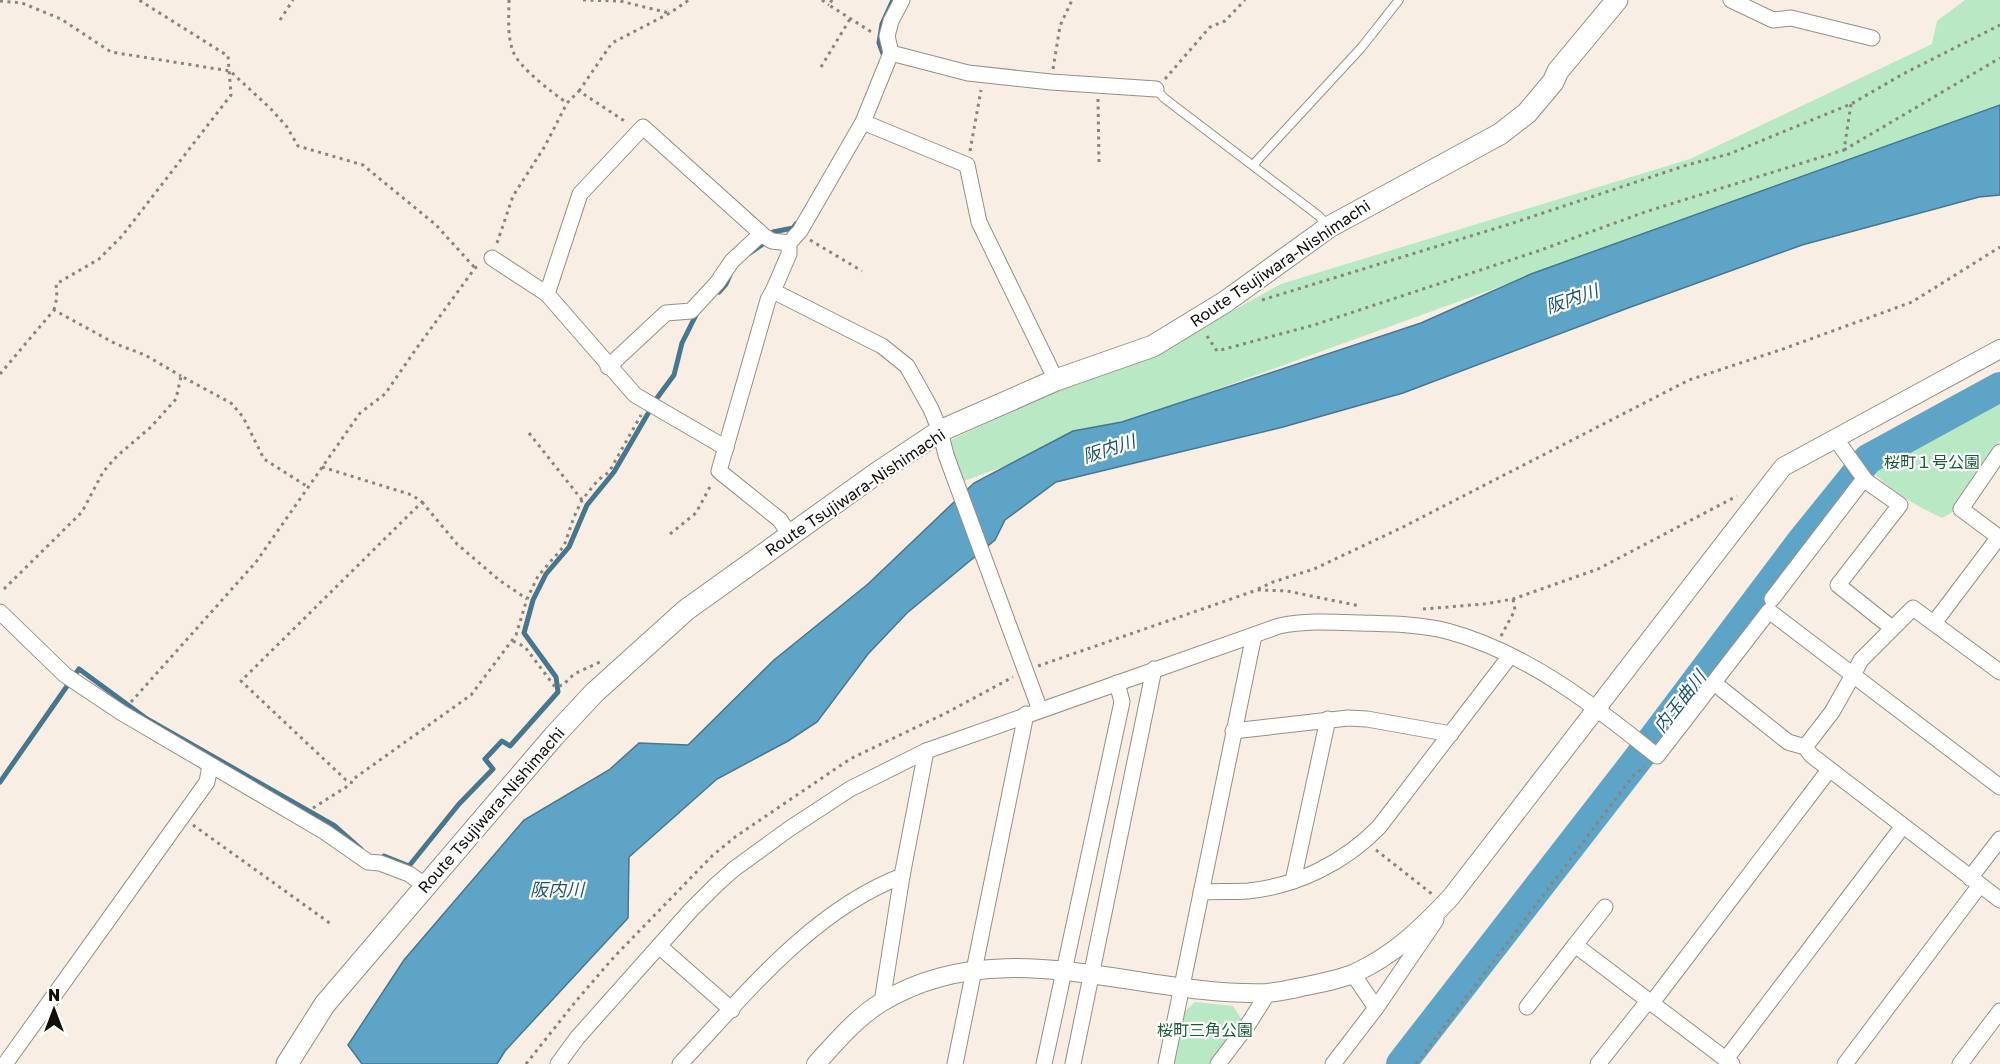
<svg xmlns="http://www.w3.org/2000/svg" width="2000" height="1064" viewBox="0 0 2000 1064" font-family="'Golos Text','Noto Sans JP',sans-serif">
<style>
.green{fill:#b8e8c4}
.water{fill:#5ea4c6;stroke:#47778e;stroke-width:1.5}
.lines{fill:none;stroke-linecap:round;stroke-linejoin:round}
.stream{stroke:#47778e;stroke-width:5}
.river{stroke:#5ea4c6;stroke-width:30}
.service-casing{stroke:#968e85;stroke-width:10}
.minor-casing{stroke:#968e85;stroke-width:17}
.tertiary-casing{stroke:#968e85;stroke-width:20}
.secondary-casing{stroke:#968e85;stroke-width:23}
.path{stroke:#8b847d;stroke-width:3;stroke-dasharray:3 4.5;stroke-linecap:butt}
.service{stroke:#fff;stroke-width:8}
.minor{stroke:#fff;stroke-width:15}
.tertiary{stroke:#fff;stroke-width:18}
.secondary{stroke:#fff;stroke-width:21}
.labels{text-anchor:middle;stroke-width:4.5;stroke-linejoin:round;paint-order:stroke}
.street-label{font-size:16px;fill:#120f0b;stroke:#fff}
.park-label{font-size:16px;fill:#185a32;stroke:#fff}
.water-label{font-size:18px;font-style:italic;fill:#1d556e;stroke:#fff}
</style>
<rect width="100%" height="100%" fill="#f8eee4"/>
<g class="green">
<polygon points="1965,0 2000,0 2000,105 961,482 948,444 953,439 1052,392 1152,358 1194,332 1281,284 1690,159 1932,44 1937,21"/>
<path d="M2000,375V440L1954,511L1942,518C1910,503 1882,486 1860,457L1861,448L1924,416L1953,404L1985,382Z"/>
<polygon points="1195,1002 1233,1006 1242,1020 1209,1064 1174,1064 1184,1012"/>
</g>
<polygon class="water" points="2000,105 2000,195 1979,197 1802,245 1628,308 1403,393 1283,427 1056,482 1005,520 995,540 907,613 868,654 817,722 788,741 717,779 629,857 628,918 505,1051 497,1064 362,1064 348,1045 404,960 524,820 609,770 639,743 688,745 774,660 868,584 974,483 1073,431 1122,422 1421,323 1531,274"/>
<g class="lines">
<g class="stream">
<polyline points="883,54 879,43 882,24 893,0"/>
<polyline points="750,253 763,244 773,232 793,228 796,224"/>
<polyline points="719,292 726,284 730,275"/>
<polyline points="0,782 79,669 147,719 335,826 361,849"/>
<polyline points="384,856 409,866 459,804 493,769 485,759 502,741 510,746 558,692 556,677 524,633 533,600 546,574 569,547 587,505 614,472 657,398 674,375 682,343 697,313"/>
</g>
<polyline class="river" points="1401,1064 1640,756 1801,542 1868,459 2000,387"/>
<defs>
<g id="service">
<polyline points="1156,89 1164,98 1319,216 1328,226"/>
<polyline points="1253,165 1361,48 1399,0"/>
</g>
<g id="minor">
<polyline points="902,0 891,21 887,36 891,53 863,122 800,231 789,243 789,254 773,291 882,346 907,366 931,409 940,431 946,455 1040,710"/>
<polyline points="1731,0 1773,20 1791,18 1872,38"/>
<polyline points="891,53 968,73 1051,82 1156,89"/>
<polyline points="863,122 967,165 979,222 1056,380"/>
<polyline points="492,258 547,294"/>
<polyline points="773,291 768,300 719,471 780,520 790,535"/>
<polyline points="608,367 666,313 691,311 717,283 732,261 761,234"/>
<polyline points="1835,438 1866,481 1900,505 1838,585 1892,628"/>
<polyline points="726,448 635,395 547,294 580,194 643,127 764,236 772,241 789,243"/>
<polyline points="2000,452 1961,509 2000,538"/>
<polyline points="1772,599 1860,484 1866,481"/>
<polyline points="0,612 65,675 122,713 325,832 368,862 380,863 409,874 426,886"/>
<polyline points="1934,623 1999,537"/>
<polyline points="1714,683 1788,742 1805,747 1811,755 2000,900"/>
<polyline points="1233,731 1348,718 1367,719 1451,734"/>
<polyline points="1805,747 1832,712 1853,675 2000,787"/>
<polyline points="1970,878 2000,839"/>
<polyline points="1293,881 1328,719"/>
<path d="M1201,892C1216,891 1232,892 1248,891C1297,886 1344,863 1379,827L1510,656"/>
<polyline points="1605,907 1575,945 1732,1064"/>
<polyline points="659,946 732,1010"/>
<polyline points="1353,974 1376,1008"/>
<polyline points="882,1002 902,876"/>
<polyline points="1651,1004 1829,770"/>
<polyline points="1527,1007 1575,945"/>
<polyline points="1726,1059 1903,826"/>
<polyline points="5,1064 207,782 210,766"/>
<path d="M558,1064L577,1038L691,910L716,885L734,869L789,829L850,789L926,751L1279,626C1306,620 1334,622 1361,623C1389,624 1420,624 1447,631C1526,652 1595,706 1657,756L1769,611L1853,675L1861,660L1913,608L2000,672"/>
<path d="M680,1064C745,995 811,911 902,876L926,751"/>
<polyline points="955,1064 1026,714"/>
<polyline points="1044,1064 1122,702 1117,683"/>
<polyline points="1073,1064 1154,669"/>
<polyline points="1166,1064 1254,635"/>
<polyline points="1218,1064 1249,1023 1268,993"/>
<polyline points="1333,1064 1376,1008 1436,920"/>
<polyline points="1598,1064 1648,1001"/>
<polyline points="1845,1064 1980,885"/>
<polyline points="1960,1064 2000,1011"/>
</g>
<path id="tertiary" d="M816,1064C836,1042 857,1017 882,1002C1002,929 1139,997 1266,993C1281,992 1296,988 1311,985C1326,982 1341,979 1355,973C1394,955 1422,928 1451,897L1783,467L2000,349"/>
<polyline id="secondary" points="287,1064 325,1004 554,736 594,693 686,610 877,473 940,431 1056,380 1153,346 1225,302 1329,227 1500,134 1527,113 1553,82 1558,71 1617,0"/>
</defs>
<use href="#service" class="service-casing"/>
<use href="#minor" class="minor-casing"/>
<use href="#tertiary" class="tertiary-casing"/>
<use href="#secondary" class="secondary-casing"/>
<g class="path">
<path d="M509,0C509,17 507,36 513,51C518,67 553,93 567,103"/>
<polyline points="583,0 620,1 669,13"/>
<polyline points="822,0 829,5"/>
<polyline points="832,0 829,5 873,33"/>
<polyline points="0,1 22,3 61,19 111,52 230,71 270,108 287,127 298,146 363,165 436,225 475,268"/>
<polyline points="280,20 293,0"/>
<polyline points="821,67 850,19"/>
<polyline points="1053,69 1060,26 1072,0"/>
<polyline points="1165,79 1210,27 1225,21 1245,0"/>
<polyline points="579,91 612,43 670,13 689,0"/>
<polyline points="1098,99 1099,162"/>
<polyline points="1844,150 2000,58"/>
<polyline points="970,151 981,90"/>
<polyline points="810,240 862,271"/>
<polyline points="497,243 513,196 545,146 567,103 579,91 626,122"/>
<polyline points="1262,300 1513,223 1687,165 1729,154 1851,104 1903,74 2000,25"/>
<polyline points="54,310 57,297 56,284 99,259 122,236 231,95 228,56 139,0"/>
<polyline points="1207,336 1217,351 1314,325 1538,251 1645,212 1844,150 1851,104"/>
<polyline points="0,374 54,310 116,344 145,355 181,376"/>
<polyline points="529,433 582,500"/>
<polyline points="322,467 412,495 422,502 241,681 346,780 351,782"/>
<polyline points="422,502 457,544 499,580 527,599"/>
<polyline points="670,534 696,513 711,485"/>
<polyline points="4,589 82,512 103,472 117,456 151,427 176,399 181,376 231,403 243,417 264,459 308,487"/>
<polyline points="1258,589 1273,582 1314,569 1403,527 1689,380 1783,349 1912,302 2000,247"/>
<polyline points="1423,609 1484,604 1513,599 1598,569 1737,496"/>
<polyline points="1501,636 1515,610 1513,599"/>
<polyline points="513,641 525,647 555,687 563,685 574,674 600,662"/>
<polyline points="1038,666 1257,590 1287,591 1360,606"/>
<polyline points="131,702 256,562 360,413 385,394 416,349 475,268 479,266"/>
<polyline points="313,808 351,784 352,780 471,695 516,635 527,599 538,576 564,546 574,517 582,500 598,480 609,472 641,415"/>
<polyline points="193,825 331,924"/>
<polyline points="1376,850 1432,894"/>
<polyline points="526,1064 576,1001 614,957 712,856 735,837 850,759 946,713 1013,677"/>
<polyline points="1416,1064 1633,776 1645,766"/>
</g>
<use href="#service" class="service"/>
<use href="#minor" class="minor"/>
<use href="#tertiary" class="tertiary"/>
<use href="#secondary" class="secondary"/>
</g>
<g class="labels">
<g class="street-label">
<text transform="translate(1280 263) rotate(-34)" y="6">Route Tsujiwara-Nishimachi</text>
<text transform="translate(855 492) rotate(-34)" y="6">Route Tsujiwara-Nishimachi</text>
<text transform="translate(491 810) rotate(-49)" y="6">Route Tsujiwara-Nishimachi</text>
</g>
<g class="park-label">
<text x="1932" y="468">桜町１号公園</text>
<text x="1205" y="1036">桜町三角公園</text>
</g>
<g class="water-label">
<text transform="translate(1572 299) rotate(-19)" y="6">阪内川</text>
<text transform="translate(1109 449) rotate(-18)" y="6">阪内川</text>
<text transform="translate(1680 702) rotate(-52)" y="6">内玉曲川</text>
<text x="557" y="896">阪内川</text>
</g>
</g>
<g transform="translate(54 1010)" stroke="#ffffff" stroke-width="4.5" paint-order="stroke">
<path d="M0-4.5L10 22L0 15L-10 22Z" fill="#120f0b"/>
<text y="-9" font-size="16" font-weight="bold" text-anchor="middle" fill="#120f0b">N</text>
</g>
</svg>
